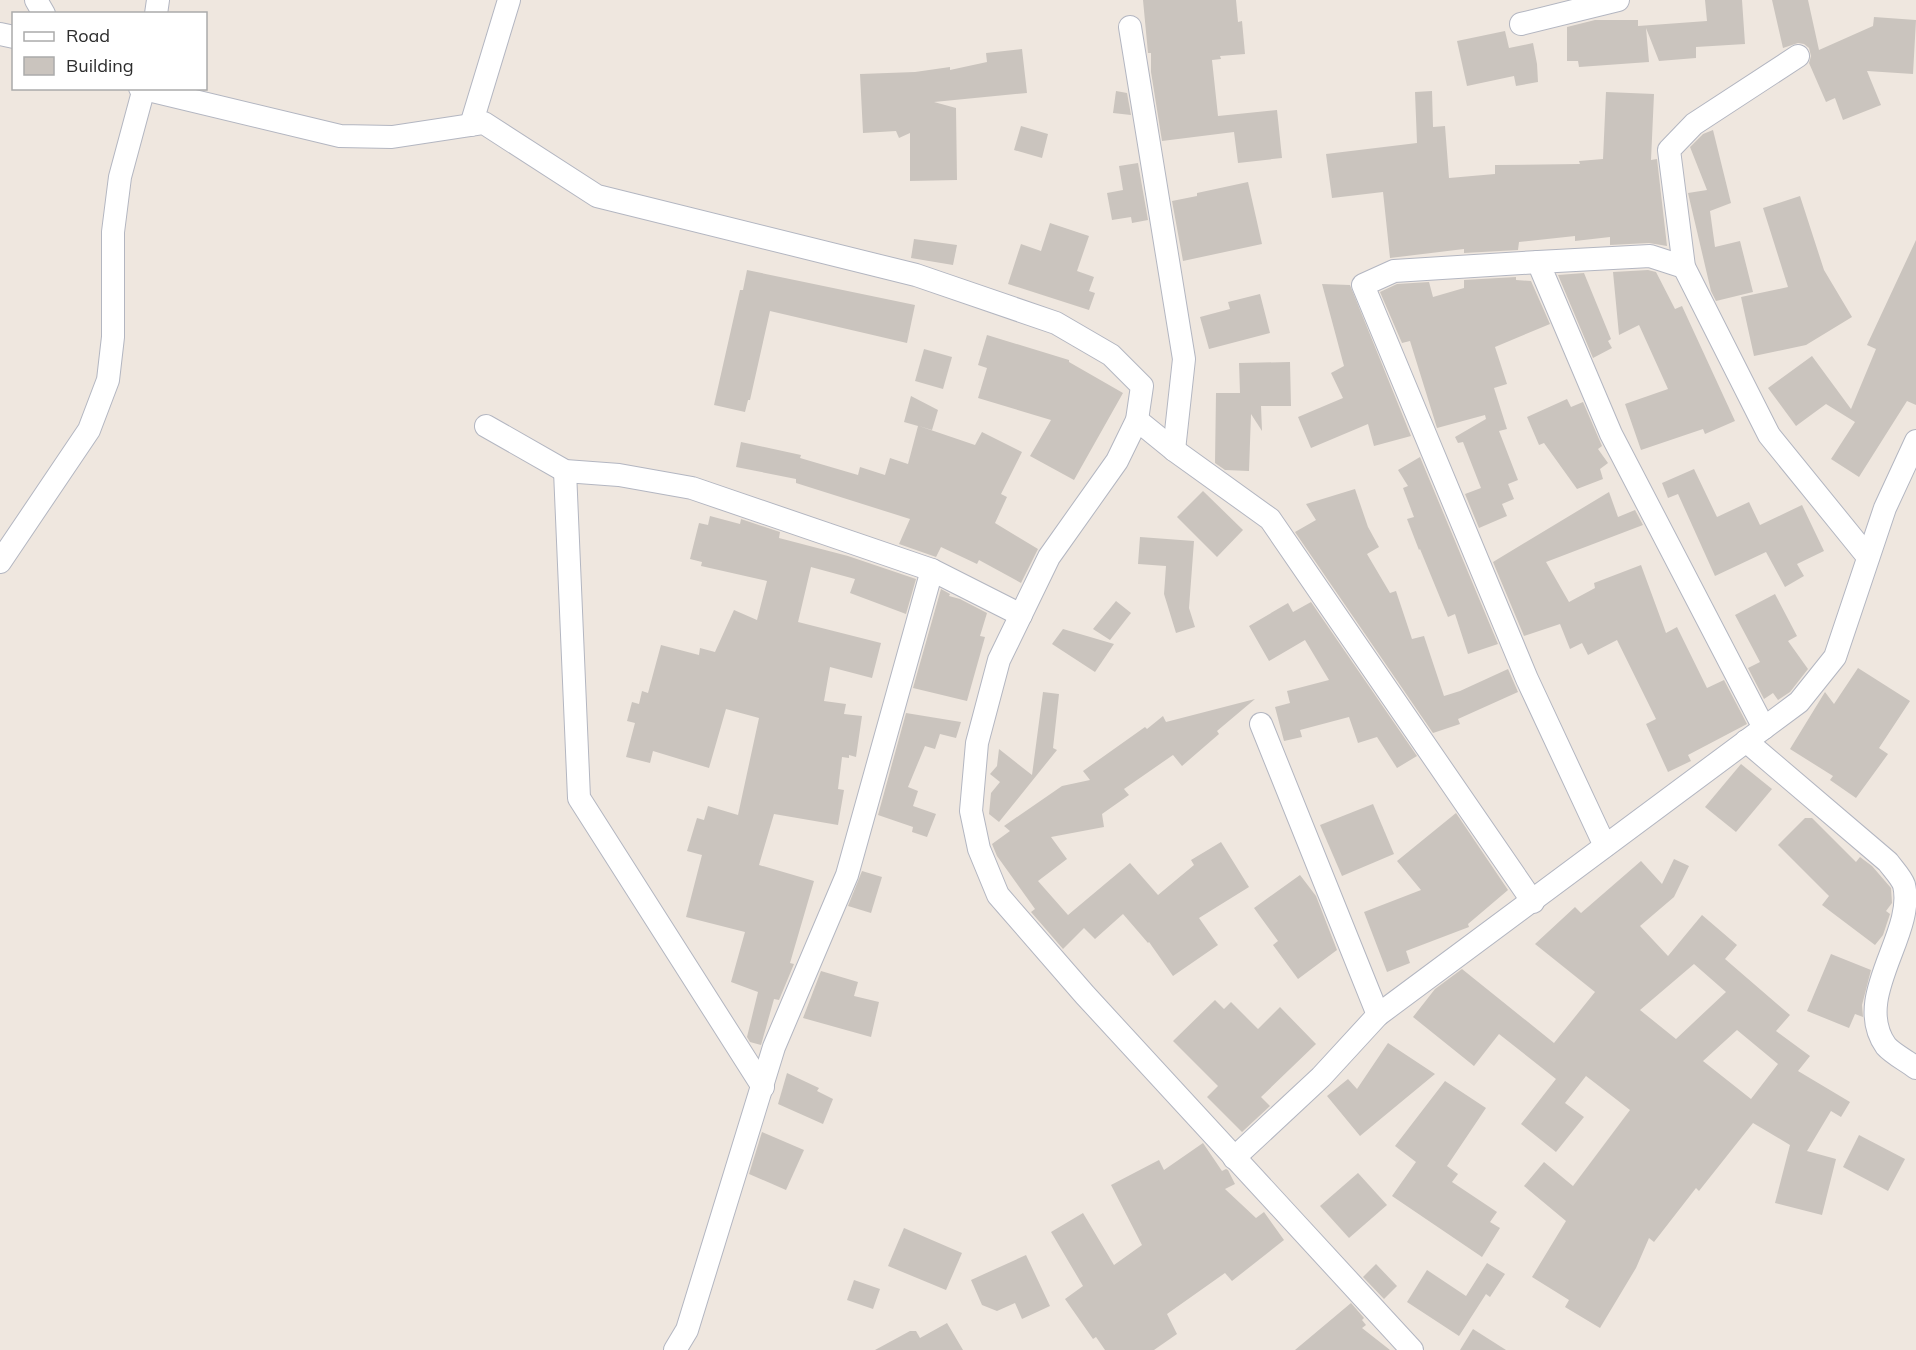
<svg xmlns="http://www.w3.org/2000/svg" width="1916" height="1350" viewBox="0 0 1916 1350" font-family="Mulish,sans-serif">
<style>
.building{fill:#cac4be;fill-rule:evenodd}
.lines{fill:none;stroke-linecap:round;stroke-linejoin:round}
.street-casing{stroke:#b3b6c1;stroke-width:24}
.street{stroke:#fff;stroke-width:22}
</style>
<rect width="100%" height="100%" fill="#efe7df"/>
<g class="building">
<polygon points="1143,0 1236,0 1238,22 1242,21 1245,54 1220,56 1221,59 1212,60 1218,116 1277,110 1282,158 1238,163 1234,132 1162,141 1151,72 1151,53 1148,53"/>
<polygon points="1705,0 1742,0 1745,44 1696,47 1696,58 1659,61 1646,28 1649,62 1579,67 1578,61 1567,61 1567,27 1595,20 1638,20 1638,26 1707,21"/>
<polygon points="1772,0 1808,0 1819,50 1873,26 1874,17 1916,20 1913,74 1867,71 1881,105 1843,120 1835,98 1826,102 1809,63 1811,56 1809,48 1804,44 1798,43 1783,48"/>
<polygon points="1505,31 1509,48 1533,43 1537,64 1538,82 1516,86 1514,76 1467,86 1457,41"/>
<polygon points="1022,49 1027,93 934,102 956,108 957,180 910,181 910,133 899,138 896,131 863,133 860,74 915,72 950,67 950,70 987,62 986,53"/>
<polygon points="1116,91 1127,93 1131,115 1113,113"/>
<polygon points="1432,91 1433,127 1445,126 1449,178 1495,174 1495,165 1580,164 1579,161 1603,159 1606,92 1654,94 1651,160 1657,159 1667,246 1649,243 1610,245 1610,237 1575,241 1575,236 1519,242 1518,250 1464,253 1464,249 1390,258 1383,192 1332,198 1326,154 1417,143 1415,92"/>
<polygon points="1021,126 1048,134 1042,158 1014,150"/>
<polygon points="1713,130 1731,203 1710,211 1715,247 1740,241 1753,292 1716,301 1711,291 1688,193 1707,190 1690,147 1703,134"/>
<polygon points="1138,163 1148,220 1132,223 1131,217 1112,220 1107,193 1123,190 1119,166"/>
<polygon points="1248,182 1262,244 1183,261 1172,201 1197,196 1197,193"/>
<polygon points="1800,196 1824,270 1852,317 1806,345 1754,356 1741,297 1788,287 1763,208"/>
<polygon points="1050,223 1089,236 1077,271 1094,277 1089,291 1095,293 1089,310 1008,284 1021,244 1041,251"/>
<polygon points="914,239 957,245 953,265 911,258"/>
<polygon points="1916,240 1916,405 1907,401 1859,477 1831,459 1855,422 1826,404 1796,426 1768,388 1812,356 1851,409 1876,349 1867,345"/>
<polygon points="747,270 915,305 907,343 770,311 750,400 748,400 745,412 714,405 740,290 743,290"/>
<polygon points="1648,270 1656,272 1675,309 1682,306 1735,421 1705,434 1703,429 1641,450 1625,404 1668,389 1639,325 1619,335 1613,272"/>
<polygon points="1584,273 1611,339 1608,341 1612,348 1593,358 1558,275"/>
<polygon points="1516,277 1516,280 1531,281 1550,324 1495,347 1507,384 1494,388 1507,429 1499,431 1518,480 1508,484 1514,499 1502,504 1507,516 1479,528 1465,494 1481,488 1463,442 1458,443 1455,437 1486,419 1485,415 1437,428 1410,341 1402,343 1380,292 1397,284 1429,282 1433,297 1464,288 1464,280"/>
<polygon points="1322,284 1350,285 1411,436 1374,446 1368,424 1311,448 1298,417 1343,398 1331,373 1344,366"/>
<polygon points="1260,294 1270,333 1209,349 1200,317 1230,309 1228,302"/>
<polygon points="987,335 1069,360 1069,362 1123,393 1074,480 1030,456 1051,420 978,398 987,368 978,365"/>
<polygon points="924,349 952,357 943,389 915,381"/>
<polygon points="1290,362 1291,406 1261,406 1262,431 1251,414 1249,471 1225,470 1215,463 1216,393 1240,393 1239,363"/>
<polygon points="911,396 938,410 932,430 919,426 975,445 982,432 1022,452 1001,494 1007,497 995,523 1038,549 1021,583 979,560 977,564 941,547 936,557 899,544 910,519 796,483 796,479 736,467 741,442 801,455 800,458 858,475 860,467 885,475 890,458 908,464 918,426 904,422"/>
<polygon points="1567,399 1571,407 1583,402 1602,446 1598,449 1608,463 1600,469 1603,479 1577,489 1544,443 1539,445 1527,417"/>
<polygon points="1420,457 1498,644 1468,654 1455,614 1448,617 1420,549 1419,550 1407,519 1414,517 1403,488 1408,486 1398,470"/>
<polygon points="1694,469 1717,517 1749,502 1760,525 1802,505 1824,551 1797,564 1804,576 1785,587 1766,552 1715,576 1678,494 1668,498 1662,483"/>
<polygon points="1355,489 1368,527 1379,547 1367,554 1390,593 1396,591 1412,639 1424,636 1444,696 1460,691 1508,669 1518,692 1458,719 1460,724 1433,733 1295,532 1316,520 1306,504"/>
<polygon points="1203,491 1243,530 1217,557 1177,517"/>
<polygon points="1609,492 1618,517 1635,510 1643,525 1546,562 1569,602 1595,588 1594,583 1641,565 1666,633 1677,627 1707,688 1724,680 1747,724 1688,755 1691,761 1668,772 1646,724 1656,719 1617,640 1588,655 1582,643 1570,649 1560,624 1524,636 1493,562"/>
<polygon points="710,516 740,524 741,519 780,532 779,538 848,556 916,579 906,614 850,593 855,579 811,567 798,622 881,643 872,678 830,667 824,701 846,704 844,714 862,716 856,757 849,755 849,758 842,757 838,789 844,790 838,825 774,814 759,865 814,881 790,963 794,964 779,1000 774,999 761,1045 750,1042 747,1037 758,992 731,982 745,932 686,917 702,855 687,851 697,818 704,820 708,806 738,815 759,718 726,709 709,768 653,751 650,763 626,757 635,723 627,721 632,702 639,704 642,691 648,693 661,645 699,655 700,648 715,652 734,610 757,620 767,581 701,566 702,562 690,559 699,523 708,525"/>
<polygon points="1140,537 1194,541 1189,608 1195,627 1176,633 1164,594 1166,566 1138,564"/>
<polygon points="941,589 950,594 949,596 960,599 987,613 980,636 985,637 967,701 913,688"/>
<polygon points="1775,594 1797,636 1788,641 1808,669 1790,692 1778,700 1773,693 1764,699 1748,668 1760,662 1735,615"/>
<polygon points="1116,601 1131,613 1110,640 1093,629"/>
<polygon points="1311,602 1417,756 1397,768 1377,737 1358,743 1349,717 1300,730 1302,737 1284,741 1275,707 1290,703 1287,691 1329,680 1305,640 1269,661 1249,626 1288,603 1293,612"/>
<polygon points="1063,629 1114,644 1095,672 1052,644"/>
<polygon points="1858,668 1910,701 1879,748 1888,754 1856,798 1830,780 1833,776 1790,749 1825,692 1834,704"/>
<polygon points="1043,692 1059,694 1053,748 1057,750 999,822 989,814 991,793 1000,782 990,774 997,766 999,749 1032,775"/>
<polygon points="1255,699 1217,731 1219,734 1182,766 1173,755 1124,789 1129,795 1102,814 1104,827 1051,837 1067,859 1038,881 1068,915 1130,863 1158,895 1194,865 1191,860 1221,842 1249,887 1199,918 1218,945 1173,976 1149,942 1148,943 1123,914 1095,939 1084,928 1063,949 1031,912 1035,909 997,856 992,844 1010,831 1004,826 1062,786 1090,780 1083,771 1145,727 1147,729 1163,716 1166,722"/>
<polygon points="906,713 961,722 956,738 940,734 935,749 925,746 908,787 918,791 913,806 936,814 927,837 912,832 913,827 878,815"/>
<polygon points="1741,764 1772,789 1736,832 1705,807"/>
<polygon points="1373,804 1394,854 1342,876 1320,825"/>
<polygon points="1456,813 1508,890 1468,924 1469,927 1406,951 1410,963 1387,972 1364,912 1421,890 1397,861"/>
<polygon points="1805,818 1812,818 1856,862 1860,857 1872,866 1891,888 1892,903 1886,911 1890,914 1883,935 1875,945 1822,905 1829,896 1778,845"/>
<path d="M1674,859L1689,866L1674,897L1640,926L1668,956L1702,915L1737,945L1725,959L1790,1015L1776,1031L1810,1056L1798,1071L1850,1102L1841,1117L1831,1111L1807,1151L1836,1159L1822,1215L1775,1203L1790,1145L1753,1123L1699,1191L1696,1188L1654,1242L1649,1238L1636,1268L1600,1328L1565,1307L1569,1300L1532,1277L1566,1221L1524,1186L1544,1162L1573,1186L1630,1110L1586,1076L1565,1103L1584,1117L1556,1152L1521,1124L1556,1079L1499,1034L1474,1066L1413,1017L1435,989L1462,969L1554,1043L1595,992L1535,944L1575,907L1581,913L1641,861L1662,884ZM1694,964L1726,992L1676,1039L1640,1010ZM1737,1030L1778,1064L1751,1099L1703,1061Z"/>
<polygon points="862,871 882,877 871,913 848,906"/>
<polygon points="1300,875 1316,896 1337,950 1298,979 1273,945 1278,941 1254,908"/>
<polygon points="1831,954 1871,970 1862,1005 1863,1017 1855,1014 1849,1028 1807,1011"/>
<polygon points="821,971 858,982 854,996 879,1002 871,1037 803,1018"/>
<polygon points="1215,1000 1224,1009 1231,1002 1258,1029 1280,1007 1316,1044 1261,1097 1270,1106 1242,1132 1207,1097 1218,1086 1173,1041"/>
<polygon points="1388,1043 1435,1074 1360,1136 1327,1096 1348,1079 1357,1089"/>
<polygon points="787,1073 819,1088 817,1091 833,1099 823,1124 778,1104"/>
<polygon points="1445,1081 1486,1108 1447,1166 1458,1174 1452,1182 1497,1212 1490,1222 1500,1228 1482,1257 1392,1196 1416,1162 1395,1146"/>
<polygon points="762,1132 804,1150 786,1190 749,1174"/>
<polygon points="1859,1135 1905,1159 1888,1191 1843,1167"/>
<polygon points="1203,1143 1222,1171 1226,1169 1228,1170 1235,1184 1225,1189 1256,1218 1264,1212 1284,1240 1232,1281 1225,1273 1167,1314 1177,1334 1154,1350 1105,1350 1096,1337 1093,1339 1065,1299 1083,1286 1051,1232 1083,1213 1114,1265 1142,1245 1111,1185 1159,1160 1164,1170"/>
<polygon points="1358,1173 1387,1205 1349,1238 1320,1206"/>
<polygon points="904,1228 962,1253 946,1290 888,1266"/>
<polygon points="1026,1255 1050,1306 1022,1319 1015,1303 997,1311 982,1305 971,1280"/>
<polygon points="1487,1263 1505,1274 1490,1297 1486,1294 1459,1336 1407,1302 1427,1270 1466,1296"/>
<polygon points="1376,1264 1397,1286 1384,1299 1363,1277"/>
<polygon points="854,1280 880,1289 873,1309 847,1300"/>
<polygon points="1351,1303 1364,1318 1362,1320 1366,1325 1362,1328 1390,1350 1295,1350"/>
<polygon points="947,1323 963,1350 875,1350 910,1331 916,1331 920,1338"/>
<polygon points="1473,1329 1506,1350 1460,1350"/>
</g>
<g class="lines">
<defs>
<g id="street">
<polyline points="36,0 44,14"/>
<polyline points="156,14 158,0"/>
<polyline points="1521,24 1618,0"/>
<polyline points="1130,27 1184,359 1174,450"/>
<polyline points="0,34 14,37"/>
<polyline points="1798,56 1694,124 1669,150 1684,267 1769,435 1868,557"/>
<polyline points="140,88 340,136 392,137 484,123 597,196 916,275 1056,323 1111,355 1142,386 1137,420 1117,461 1049,557 999,660 977,743 971,811 979,849 998,895 1085,995 1412,1350"/>
<polyline points="471,125 509,0"/>
<polyline points="1538,262 1394,271 1363,285 1527,679 1605,846"/>
<polyline points="1684,267 1650,256 1538,262 1611,434 1764,728"/>
<polyline points="1137,420 1174,450 1270,519 1533,902"/>
<polyline points="486,426 565,471 619,475 692,488 932,570 1021,615"/>
<polyline points="565,471 579,798 763,1087"/>
<polyline points="0,562 89,430 108,380 113,337 113,232 120,177 144,88"/>
<polyline points="1261,724 1378,1015"/>
<path d="M1746,741L1888,862C1893,869 1901,877 1904,885C1916,934 1851,997 1886,1046C1893,1054 1907,1061 1916,1068"/>
<polyline points="1234,1158 1321,1077 1378,1015 1799,702 1835,657 1885,508 1916,441"/>
<polyline points="675,1350 687,1330 774,1047 847,875 932,570"/>
</g>
</defs>
<use href="#street" class="street-casing"/>
<use href="#street" class="street"/>
</g>
<rect x="12" y="12" width="195" height="78" fill="#ffffff" stroke="#ababab" stroke-width="1.5"/>
<rect x="24" y="32" width="30" height="9" fill="#ffffff" stroke="#ababab" stroke-width="1.5"/>
<text x="66" y="42" font-size="18" fill="#2d2d2d">Road</text>
<rect x="24" y="57" width="30" height="18" fill="#cac4be" stroke="#ababab" stroke-width="1.5"/>
<text x="66" y="72" font-size="18" fill="#2d2d2d">Building</text>
</svg>
